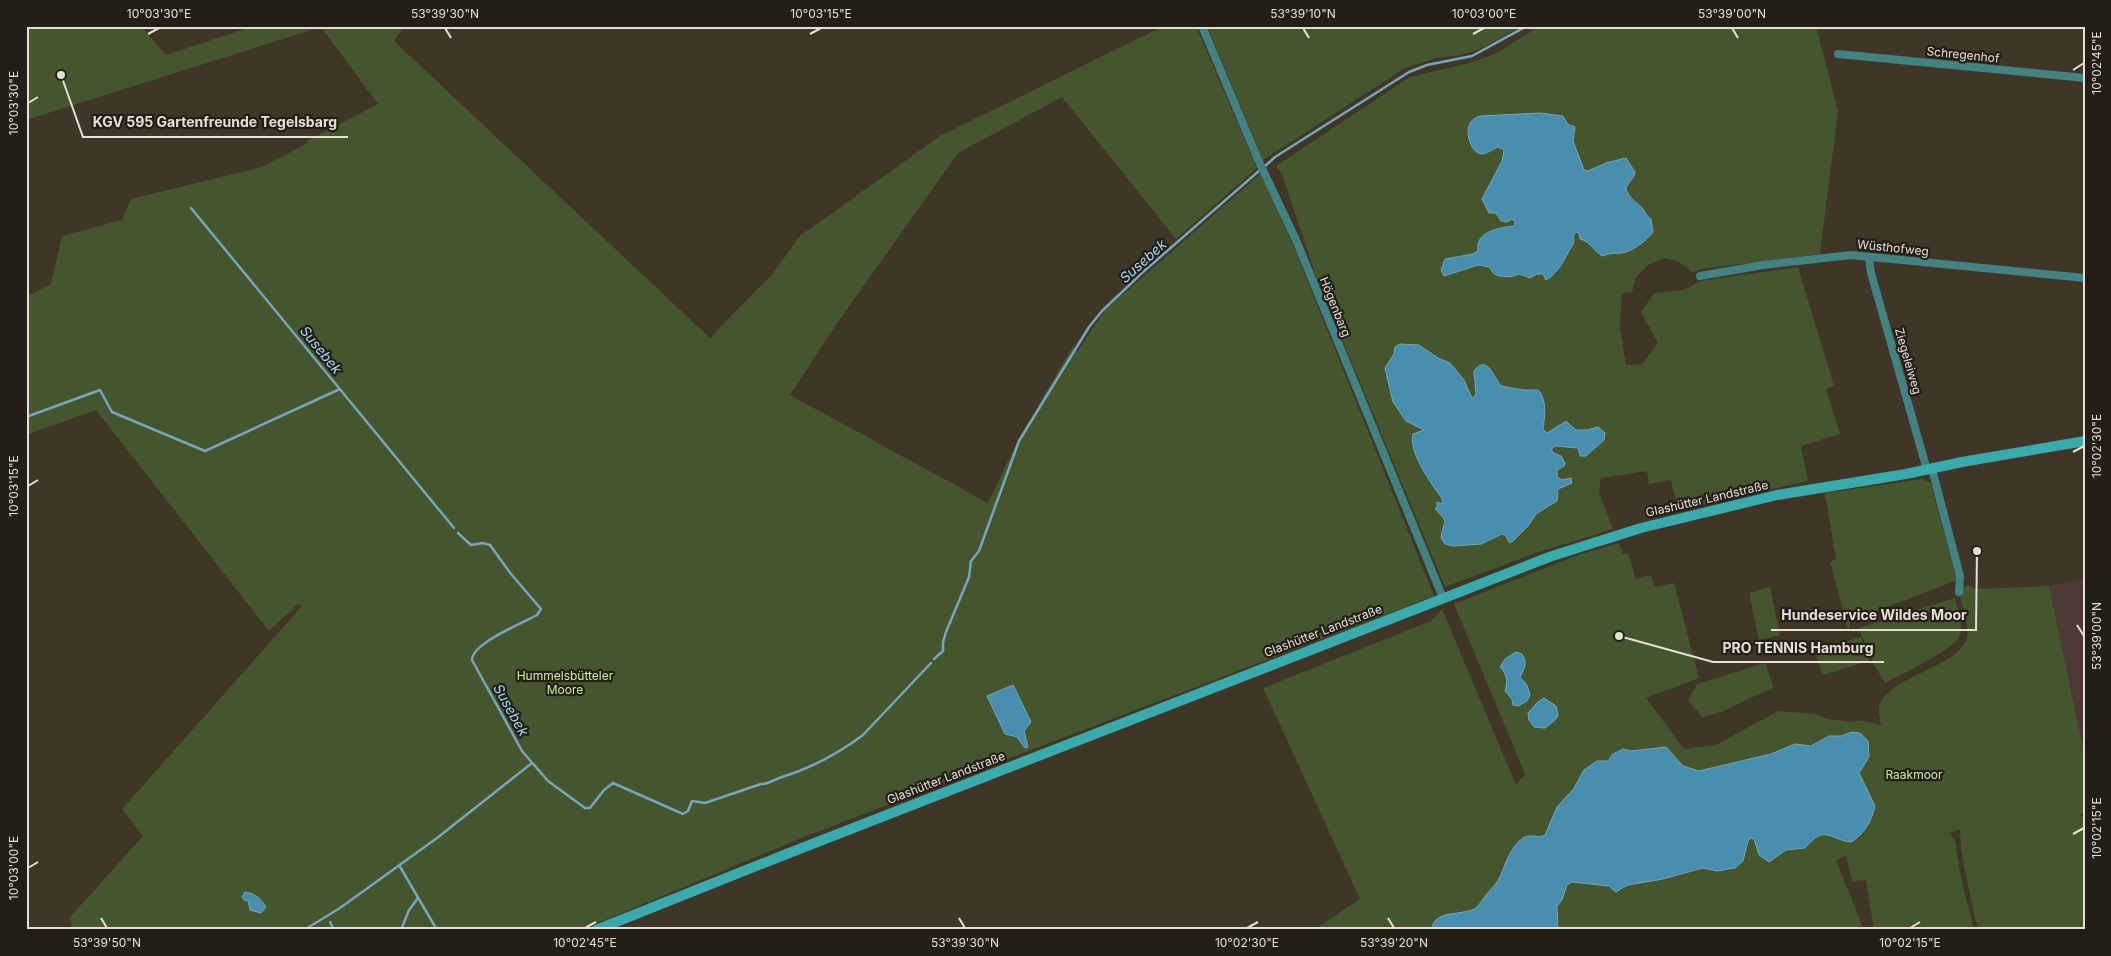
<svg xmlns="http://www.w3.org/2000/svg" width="2111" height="956" viewBox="0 0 2111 956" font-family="Inter,sans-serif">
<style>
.commercial{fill:#4e3937}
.green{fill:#45552e;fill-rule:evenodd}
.water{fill:#478eaf;stroke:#76a6bb}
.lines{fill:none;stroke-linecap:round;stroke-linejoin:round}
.stream{stroke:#76a6bb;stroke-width:2.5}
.street{stroke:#428282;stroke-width:8}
.secondary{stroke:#39abac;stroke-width:10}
.ticks{fill:none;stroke:#e5dfd6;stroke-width:2}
.labels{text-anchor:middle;stroke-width:4.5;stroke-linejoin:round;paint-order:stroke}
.street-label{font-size:12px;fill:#e5dfd6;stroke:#231e17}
.park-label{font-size:12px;fill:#ccf09a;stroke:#231e17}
.water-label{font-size:14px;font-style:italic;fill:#a1d9f6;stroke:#231e17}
.leader{fill:none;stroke:#e5dfd6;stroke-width:2}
.callout-dot{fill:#e5dfd6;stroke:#231e17;stroke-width:2}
.callout-label{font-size:14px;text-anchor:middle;font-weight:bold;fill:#e5dfd6;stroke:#231e17;stroke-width:4.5;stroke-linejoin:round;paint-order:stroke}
.neatline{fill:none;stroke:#e5dfd6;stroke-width:2}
.ticks-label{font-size:12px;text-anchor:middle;fill:#e5dfd6}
</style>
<rect width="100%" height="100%" fill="#403627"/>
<polygon class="commercial" points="2085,578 2085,757 2049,586"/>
<g class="green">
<polygon points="26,26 141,26 166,55 254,26 405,26 394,41 710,338 774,272 800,236 940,136 1164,26 1196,26 1257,168 1176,239 1062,97 958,153 831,332 790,395 988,503 1018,440 1073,346 1077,352 1104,311 1260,174 1292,242 1434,596 809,835 581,930 68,930 72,924 69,918 143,836 122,809 302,606 298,604 269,631 96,410 26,435 26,297 51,284 62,236 122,220 131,199 262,167 308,143 307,141 378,104 321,27 26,120"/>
<polygon points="1207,26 1523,26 1480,49 1462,55 1436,58 1405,68 1263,160"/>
<path d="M1540,26H1816L1838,111L1820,254L1702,269L1693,272L1677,261L1664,258L1648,265L1636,277L1632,292L1622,293L1620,327L1626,365L1642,364L1658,343L1641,312L1654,293L1684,290L1701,281L1798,267L1834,386L1826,389L1840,434L1801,446L1808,481L1686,508L1676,513L1677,507L1671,480L1649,484L1647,471L1601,478L1599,492L1613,529L1533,554L1445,587L1317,279L1282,174L1276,166L1410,77L1470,63L1497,53ZM1540,113L1563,116L1575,131L1573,141L1584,170L1588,171L1606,163L1629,162L1635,171L1626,190C1634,201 1654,218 1653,232C1643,244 1623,257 1607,253C1598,250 1588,241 1579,237V233L1576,232L1573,237V246L1563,261L1559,270L1556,274L1545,276L1539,273L1526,278L1519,274L1510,277L1494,274L1489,267L1478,265L1449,274L1441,270L1445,259L1473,254L1478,251C1474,231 1500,228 1514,226L1515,222C1508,213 1488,217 1482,199C1487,187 1509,161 1503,149L1498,147C1469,162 1473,145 1470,122L1474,117L1481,116ZM1405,344L1422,347L1438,358L1450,363L1467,386L1472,398H1474L1476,395L1474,374L1477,367L1486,366L1493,371L1501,386L1523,390L1544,398L1545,419L1543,429L1545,432L1549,433L1564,422L1568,421L1576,430H1587L1592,428L1604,440L1586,456H1580L1578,448L1555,446L1552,448V452L1558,454L1564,466L1557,470V477L1562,480L1569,478L1565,485L1558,489L1551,506L1536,514L1528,526L1512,542L1502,534L1484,543L1453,546L1445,544L1441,538C1443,524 1450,521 1436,511L1438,505L1443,504V500L1424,469L1422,432L1424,430L1397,410L1393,402L1385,368L1394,354L1395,347Z"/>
<polygon points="1922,479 1931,483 1956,578 1955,581 1850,621 1849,632 1830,562 1836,559 1825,493"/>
<path d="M1619,543L1623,554L1628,553L1636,579L1651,575L1655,587L1674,583L1699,678L1646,698L1684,749L1716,745L1778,711L1816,714L1827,719L1852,722L1860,720L1881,725C1880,720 1878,712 1879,706C1890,675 1963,666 1967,636C1969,624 1961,602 1959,590L1967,585L1977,589L2049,586L2085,757V809L2080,816L2085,817V930H1979L1974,915L1961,850L1960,829L1950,833L1955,841L1960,873L1974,930H1874L1866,880L1852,881L1846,855L1836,861L1857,912L1863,930H1558L1557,906L1564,895L1567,885L1572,881L1609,886L1621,891L1628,885L1681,875L1703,868L1730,870L1735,868L1743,861L1748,841L1751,838L1754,839L1756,845L1773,860L1786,850L1808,845C1816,830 1831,834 1843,840L1868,823L1872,817L1859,773L1866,763L1851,732L1842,736H1829L1811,746L1795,744L1772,754L1699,771L1683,766L1655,749L1649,748L1631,751L1622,749L1616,752L1608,761H1602L1576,784L1557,807L1545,835L1514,848L1499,879L1478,906L1469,911L1455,912L1434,921L1432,930H1314L1360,899L1263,688L1431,621L1442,609L1516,785L1525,774L1454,604L1578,555Z"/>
<polygon points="1770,587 1780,635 1759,640 1749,593"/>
<path d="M1955,598C1958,610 1964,626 1959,637C1953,650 1899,675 1885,683L1872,661L1859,628Z"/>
<polygon points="1861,637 1869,661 1823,675 1815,652"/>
<polygon points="1765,663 1774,687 1721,712 1702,717 1688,700 1697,684"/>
</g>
<g class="water">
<path d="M1540,113L1563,116L1568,124L1575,127L1573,141L1584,170L1588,171L1606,163L1626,158L1635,172C1634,179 1626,184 1626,190C1630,197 1634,201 1640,206C1645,210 1645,215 1651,219L1653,232C1646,241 1633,251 1622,253C1613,254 1613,252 1603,256C1593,252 1591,241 1580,239L1579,233L1576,232C1571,237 1576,241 1572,246C1563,260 1561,271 1546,280L1543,274H1537L1530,278L1519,274L1510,277L1500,276L1494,274L1489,267L1478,265L1444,276L1441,270L1445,259L1473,254L1478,251C1475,231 1499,228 1514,226L1515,222L1512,219L1507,222L1501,221L1496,213H1489L1482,199L1502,161L1504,150L1498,147C1493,149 1488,153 1483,154C1469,155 1459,119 1481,116Z"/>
<path d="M1400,344L1419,345L1438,358L1450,363L1464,380L1472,398L1476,395L1474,371C1487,353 1495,379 1501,386L1523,390H1538C1547,398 1545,417 1543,429L1547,433L1566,421L1576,430H1587L1598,427L1605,433L1604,440L1586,456H1580L1578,448L1555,446L1552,448V452L1561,456L1565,463L1564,466L1557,470V477L1562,480L1571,478L1572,483L1558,489L1557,501L1536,514L1528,526L1512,542H1509L1506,536L1502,534L1481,544L1453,546L1445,544L1441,538C1443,519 1451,525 1435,509L1437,508V502L1443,504C1443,497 1437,493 1434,487C1425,474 1409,450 1413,434L1424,430L1406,421L1393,402L1385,368L1394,354L1395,347Z"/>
<path d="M1516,652L1522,654C1528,663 1524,669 1520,677L1527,685L1530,695L1527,701L1518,706L1513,705L1512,699L1505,691C1508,681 1507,674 1500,667L1505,659Z"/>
<polygon points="1013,685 1031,722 1024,731 1028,747 1025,748 1017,737 1005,734 987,696"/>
<polygon points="1544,698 1556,706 1558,716 1554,721 1545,728 1534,727 1529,720 1528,713 1538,702"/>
<path d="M1851,732L1860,733L1868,741L1869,757L1859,773L1875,806C1872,820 1864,835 1851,842C1827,839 1826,824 1805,848L1786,850L1769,862L1759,855L1754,839L1751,838L1748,841L1743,861L1735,868L1717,871L1703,868L1663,879L1628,885L1616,892L1609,886L1572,882L1567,885L1562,900L1557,906L1558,930H1432C1432,909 1464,916 1476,908C1479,905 1481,902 1483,899C1488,892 1496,885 1500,877C1505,865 1511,846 1523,838C1530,833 1538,839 1545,835L1557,807L1574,788L1584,770L1597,761H1608L1613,754L1623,749L1631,751L1666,747L1683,766L1699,771L1771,754L1795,744L1811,746L1829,736H1842Z"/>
<path d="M245,892C255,893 261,899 266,907L261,913L250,910L248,901L244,900L242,897Z"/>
</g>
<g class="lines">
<g class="stream">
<polyline points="1264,167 1275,157 1409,72 1427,65 1472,56 1527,26"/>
<polyline points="191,208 454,528"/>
<polyline points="26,417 100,390 112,412 205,451 340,389"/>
<path d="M458,533L471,545L483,543L490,545L511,574L541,609L537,615C523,623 472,643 472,660L522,751L548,781L585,808H590L604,790L613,783L683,814L688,811L692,801L705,803L761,784"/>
<polyline points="934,659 943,651 943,642 946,632 969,577 971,561 979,551 1019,441 1089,327 1102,311 1143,272 1260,170"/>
<path d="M763,784C770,783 776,779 782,777C811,768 839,753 863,735L931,663"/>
<polyline points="399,865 437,930"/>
<polyline points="330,922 334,930"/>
<polyline points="304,930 340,908 437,838 532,763"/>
<polyline points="401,930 409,910 418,898"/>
</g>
<g class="street">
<polyline points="1202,26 1260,164 1296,240 1443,598"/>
<polyline points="1838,54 2085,78"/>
<polyline points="1869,258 1871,273 1927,470"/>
<polyline points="1700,276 1763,265 1851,255 2085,278"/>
<polyline points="1932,469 1960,576 1959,592"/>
</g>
<polyline class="secondary" points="596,930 784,855 1552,556 1641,528 1777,495 1906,474 1962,462 2085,441"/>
</g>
<path class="ticks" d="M445,28L451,38M1303,28L1309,38M1732,28L1738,38M148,34L159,28M810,34L821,28M1473,34L1484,28M2073,70L2084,63M28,103L38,97M2073,452L2084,446M28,486L38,480M2077,625L2084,636M2073,834L2084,828M28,868L38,862M101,918L107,928M959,918L965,928M1388,918L1394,928M585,928L596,922M1247,928L1258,922M1910,928L1920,922"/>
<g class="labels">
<g class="street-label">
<text transform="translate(1963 55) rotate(6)" y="4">Schregenhof</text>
<text transform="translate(1893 248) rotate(6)" y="4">Wüsthofweg</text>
<text transform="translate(1335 307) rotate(68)" y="4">Högenbarg</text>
<text transform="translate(1908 361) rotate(74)" y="4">Ziegeleiweg</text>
<text transform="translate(1707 499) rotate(-13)" y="4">Glashütter Landstraße</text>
<text transform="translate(1323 631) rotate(-21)" y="4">Glashütter Landstraße</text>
<text transform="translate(946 778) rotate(-21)" y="4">Glashütter Landstraße</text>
</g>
<g class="park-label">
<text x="565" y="680">Hummelsbütteler<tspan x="565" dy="14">Moore</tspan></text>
<text x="1914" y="779">Raakmoor</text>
</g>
<g class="water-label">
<text transform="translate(1143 261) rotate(-42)" y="5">Susebek</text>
<text transform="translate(321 350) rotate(51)" y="5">Susebek</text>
<text transform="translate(511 710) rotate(61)" y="5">Susebek</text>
</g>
</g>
<path class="leader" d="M61 75L83 137H348M1977 551L1976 630H1771M1619 636L1713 662H1884"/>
<g class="callout-dot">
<circle cx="61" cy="75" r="5"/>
<circle cx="1977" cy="551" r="5"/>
<circle cx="1619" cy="636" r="5"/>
</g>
<g class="callout-label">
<text x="215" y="127">KGV 595 Gartenfreunde Tegelsbarg</text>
<text x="1874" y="620">Hundeservice Wildes Moor</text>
<text x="1798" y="653">PRO TENNIS Hamburg</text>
</g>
<rect width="2111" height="956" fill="none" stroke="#231e17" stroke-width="55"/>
<rect x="28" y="28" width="2056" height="900" class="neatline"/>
<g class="ticks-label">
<text x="159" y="18">10°03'30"E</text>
<text x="445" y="18">53°39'30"N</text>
<text x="821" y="18">10°03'15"E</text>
<text x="1303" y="18">53°39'10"N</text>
<text x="1484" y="18">10°03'00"E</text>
<text x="1732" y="18">53°39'00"N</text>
<text transform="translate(2097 63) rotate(-90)" y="4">10°02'45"E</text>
<text transform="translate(14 103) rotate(-90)" y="4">10°03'30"E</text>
<text transform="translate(2097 446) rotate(-90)" y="4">10°02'30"E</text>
<text transform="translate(14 486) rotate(-90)" y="4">10°03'15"E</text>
<text transform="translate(2097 636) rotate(-90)" y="4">53°39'00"N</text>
<text transform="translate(2097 828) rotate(-90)" y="4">10°02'15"E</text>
<text transform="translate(14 868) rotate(-90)" y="4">10°03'00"E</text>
<text x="107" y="947">53°39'50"N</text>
<text x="585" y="947">10°02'45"E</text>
<text x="965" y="947">53°39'30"N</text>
<text x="1247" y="947">10°02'30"E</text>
<text x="1394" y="947">53°39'20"N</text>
<text x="1910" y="947">10°02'15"E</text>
</g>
</svg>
